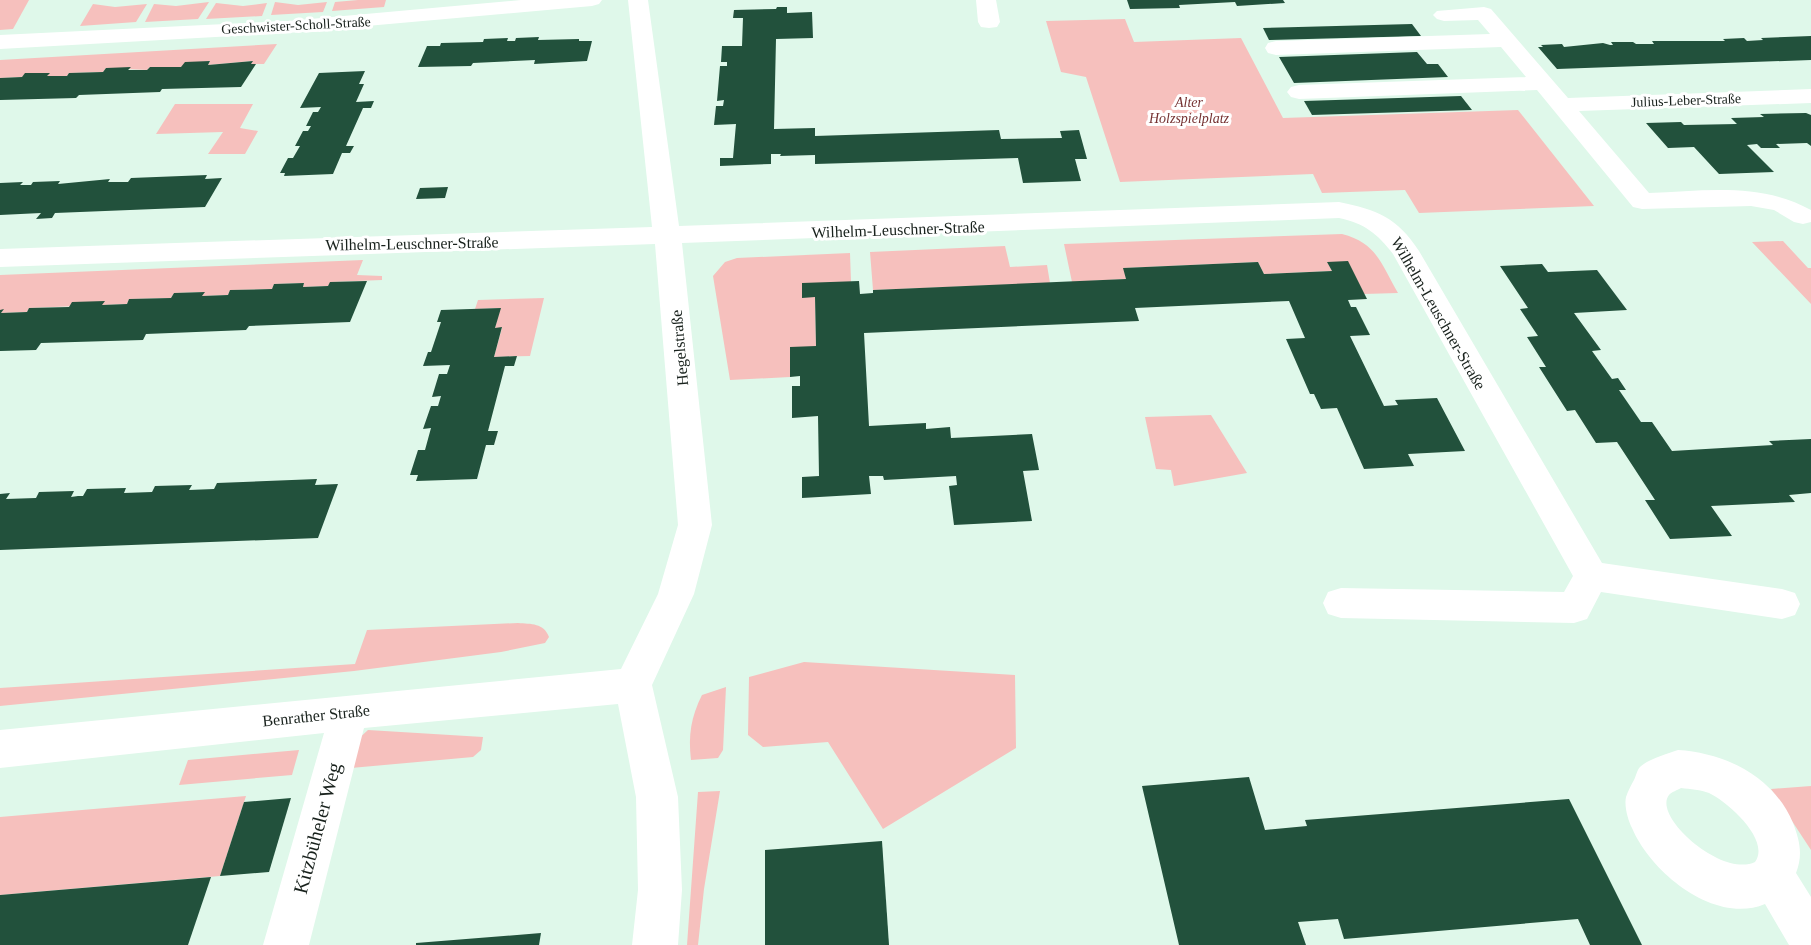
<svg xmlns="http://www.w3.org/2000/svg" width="1811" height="945" viewBox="0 0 1811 945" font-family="'Times New Roman',serif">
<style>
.green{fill:#f6c0bd}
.building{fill:#22513c}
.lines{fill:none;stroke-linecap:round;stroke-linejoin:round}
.minor{fill:#fff;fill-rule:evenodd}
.labels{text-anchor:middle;stroke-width:6;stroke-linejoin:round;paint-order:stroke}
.far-street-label{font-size:14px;fill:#19221d;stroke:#fff}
.far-park-label{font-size:14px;font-style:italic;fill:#753232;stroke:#fff}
.street-label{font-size:16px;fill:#19221d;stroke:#fff}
.near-street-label{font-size:20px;fill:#19221d;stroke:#fff}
</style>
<rect width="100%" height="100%" fill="#dff8ea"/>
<g class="green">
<polygon points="0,0 29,0 13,29 0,30"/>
<polygon points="358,0 386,0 384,7 332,11 335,2"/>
<polygon points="209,2 198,19 145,22 154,4 176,6"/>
<polygon points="275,2 298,5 327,2 323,12 271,15"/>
<polygon points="216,3 243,6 267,3 262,16 206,19"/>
<polygon points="93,4 115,7 147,4 136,22 80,26"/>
<polygon points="1125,19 1134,42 1241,38 1283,118 1518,110 1594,206 1419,213 1405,190 1322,193 1313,174 1120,182 1086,77 1061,72 1046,21"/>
<polygon points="277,44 264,64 251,64 252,61 208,65 210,61 181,67 150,67 147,70 106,68 103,72 69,73 67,76 47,76 49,73 26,73 22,77 0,78 0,60"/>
<polygon points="175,104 253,104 240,128 258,131 245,154 208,154 223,132 156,134"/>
<path d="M1342,234C1377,243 1381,264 1398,293L1364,294L1328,263L1332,271L1264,274L1258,262L1124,268L1126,279L1072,282L1064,244Z"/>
<polygon points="1783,241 1808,268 1811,268 1811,304 1752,242"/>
<polygon points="1005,246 1010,267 1047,265 1050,283 873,290 870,252"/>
<polygon points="850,253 851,282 815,297 816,346 790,377 730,380 713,276 725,262 737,258"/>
<polygon points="363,260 357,275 382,276 382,280 331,282 328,286 303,287 304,283 274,284 272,289 230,290 228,295 202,296 204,292 174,293 171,298 129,299 127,304 29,308 27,312 1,313 3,310 0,310 0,275"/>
<polygon points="544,298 530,356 494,357 502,328 495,328 500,308 475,309 478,300"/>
<polygon points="1211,415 1247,473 1174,486 1171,470 1156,469 1145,417"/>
<path d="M518,623C531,624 544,623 549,637L545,643L501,652L354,671L0,706V688L355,664L367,630Z"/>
<polygon points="804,662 1015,675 1016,748 883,829 828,742 763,747 748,735 749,677"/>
<path d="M726,687L723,750L718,758L691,760C688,735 691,717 702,695Z"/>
<polygon points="368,730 483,737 481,750 473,757 351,768 355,742"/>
<polygon points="299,750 292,775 179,785 188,760"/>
<polygon points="1811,786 1811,850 1771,789"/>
<polygon points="720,791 704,889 698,945 687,945 698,792"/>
<polygon points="246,796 220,876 0,895 0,817"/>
</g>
<g class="building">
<polygon points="1127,0 1283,0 1285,3 1237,6 1235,2 1179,5 1180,8 1130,9"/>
<polygon points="777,7 787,7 787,13 812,12 813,38 776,39 774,129 815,128 815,136 999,130 1001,139 1062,138 1060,131 1079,130 1087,159 1075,159 1081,181 1023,183 1018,158 815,164 815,155 780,156 781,154 771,154 771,164 720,166 720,158 733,158 736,124 714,125 716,106 723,106 724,100 717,101 720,66 727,66 727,62 721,62 722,46 742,46 743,18 733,18 734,10 776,9"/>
<polygon points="1412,24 1421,36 1269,40 1263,28"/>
<polygon points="1811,36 1811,60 1557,69 1538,47 1543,47 1541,45 1562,44 1564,47 1603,43 1610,45 1613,45 1611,42 1633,42 1636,44 1654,44 1652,41 1725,41 1723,39 1744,38 1747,41 1763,40 1761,38"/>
<polygon points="539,37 538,40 579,39 579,41 592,41 587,61 534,64 535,60 473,63 471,66 418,67 427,46 440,46 441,43 483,42 484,39 508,38 507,41 515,41 516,38"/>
<polygon points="1417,52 1427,64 1438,64 1448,77 1294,83 1279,57"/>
<polygon points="210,61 208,65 253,61 251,64 256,64 241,87 162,89 160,92 79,95 76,98 0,100 0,78 22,77 25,73 50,73 47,76 67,76 69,73 103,72 106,68 131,67 128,70 147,70 150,67 181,67 185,62"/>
<polygon points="365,71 359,84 364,84 356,102 374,101 371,108 363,108 346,146 354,146 350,153 342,153 333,174 284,176 285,173 280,173 288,158 293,158 300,146 295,146 303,131 308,131 311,126 306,126 313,112 318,112 321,107 300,108 319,73"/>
<polygon points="1461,96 1472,110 1312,115 1304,101"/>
<polygon points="1806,113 1811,115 1811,146 1807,143 1776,144 1780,148 1761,148 1757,144 1747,145 1774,172 1719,174 1694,147 1668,148 1646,123 1681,122 1684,125 1737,124 1731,118 1764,117 1760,114"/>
<polygon points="207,175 205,179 222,178 205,207 55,213 52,218 36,219 41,213 0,215 0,183 23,182 20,185 31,185 33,182 60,181 58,184 110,179 108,182 128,182 131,178"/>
<polygon points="448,187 445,198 416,199 420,188"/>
<polygon points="1348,261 1367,299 1348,300 1351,307 1356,307 1370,335 1350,336 1384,406 1398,405 1395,400 1437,398 1465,451 1408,454 1414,466 1364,469 1337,408 1321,409 1314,394 1310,394 1286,339 1305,338 1289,301 1135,308 1139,321 864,333 869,426 926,423 926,429 950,427 951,438 1032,434 1039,470 1023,471 1032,521 954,525 949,486 957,485 956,476 884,480 883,476 869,476 871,494 802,498 802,477 819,476 818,416 792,418 792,386 800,386 800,376 790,377 790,347 816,346 815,297 802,298 802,283 859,281 860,294 873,293 873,290 1126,279 1123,268 1258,262 1264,274 1332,271 1327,262"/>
<polygon points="1542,264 1548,272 1597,270 1627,310 1574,313 1601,350 1592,351 1612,379 1618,378 1626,390 1619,390 1641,422 1652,422 1672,451 1773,445 1769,441 1811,439 1811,493 1789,495 1795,502 1711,506 1732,536 1670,539 1645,500 1655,500 1617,442 1596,443 1575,410 1567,411 1539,367 1546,367 1527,337 1538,336 1520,309 1528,308 1500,266"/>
<polygon points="367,281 350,322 249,326 246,330 146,334 143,340 41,343 36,350 0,351 0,310 4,309 1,313 27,312 29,308 69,307 72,302 105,301 102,305 127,304 129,299 171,298 174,293 205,292 202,296 228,295 230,290 272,289 274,284 304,283 303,287 328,286 330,282"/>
<polygon points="501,308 495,328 502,327 494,357 517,356 514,366 505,366 488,431 498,431 494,445 486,445 477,479 416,481 418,475 410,475 418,450 425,450 431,428 423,429 431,406 438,406 441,396 432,397 439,374 447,374 450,365 423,366 428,352 431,352 441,322 437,322 441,310"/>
<polygon points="317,479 315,485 338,484 318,538 0,550 0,494 10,493 6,499 36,498 39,492 74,491 71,497 78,496 83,496 87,489 126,488 124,493 152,492 155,486 192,485 189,490 214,489 217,483"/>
<polygon points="1249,777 1265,830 1307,826 1305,820 1569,799 1642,945 1590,945 1578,919 1344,939 1338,919 1298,922 1306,945 1179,945 1142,786"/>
<polygon points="291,798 269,872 220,876 244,802"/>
<polygon points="882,841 889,945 765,945 765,850"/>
<polygon points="211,877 188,945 0,945 0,895"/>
<polygon points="541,933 539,945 416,945 416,943"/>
</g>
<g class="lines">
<g class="minor">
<polygon points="521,0 602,0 599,4 592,6 288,33 0,49 0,35 288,21"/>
<path d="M628,0H648L679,226L1339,202C1377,210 1397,217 1419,251L1602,563L1782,589L1795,593L1800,604L1795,615L1782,619L1601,592L1587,619L1574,623L1341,618L1328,614L1323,603L1328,592L1341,588L1564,592L1573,576L1393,254C1378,234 1364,223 1339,218L682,243L712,525L694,594L652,685L678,797L682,890L678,945H632L638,890L636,797L618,704L364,728L309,945H263L324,733L0,768V730L621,669L658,594L678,525L655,244L0,267V249L652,227Z"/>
<polygon points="976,0 996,0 1000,22 997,27 989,28 981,27 978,22"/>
<path d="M1484,7L1491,9L1568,98L1811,89V103L1579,111L1649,193C1704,191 1761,182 1811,210V222L1803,224L1794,222L1774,210L1751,206L1642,209L1633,207L1537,90L1299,99L1291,97L1287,92L1291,87L1299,85L1526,77L1501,47L1276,55L1268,53L1265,48L1268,43L1276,41L1490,34L1478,20L1444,21L1437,19L1433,15L1437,11Z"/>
<path d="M1678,750C1726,753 1774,777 1793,823C1800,841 1803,855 1796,873L1811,897V945H1789L1765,904C1715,925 1651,873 1632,828C1628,820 1624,806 1626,797C1628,791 1631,785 1634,780C1636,776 1637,770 1640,767C1648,759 1667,754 1678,750ZM1681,788C1690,789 1701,790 1709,793C1728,802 1771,840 1755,862C1722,878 1652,816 1669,795C1671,792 1678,790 1681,788Z"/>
</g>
</g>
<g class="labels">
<g class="far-street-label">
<text transform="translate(296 25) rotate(-3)" y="5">Geschwister-Scholl-Straße</text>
<text transform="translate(1686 100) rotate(-2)" y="5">Julius-Leber-Straße</text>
</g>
<g class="far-park-label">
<text x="1189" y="107">Alter<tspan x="1189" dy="16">Holzspielplatz</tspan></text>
</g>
<g class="street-label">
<text transform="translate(898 229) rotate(-2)" y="6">Wilhelm-Leuschner-Straße</text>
<text transform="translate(412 243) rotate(-1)" y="6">Wilhelm-Leuschner-Straße</text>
<text transform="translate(1439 313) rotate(60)" y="6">Wilhelm-Leuschner-Straße</text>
<text transform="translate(679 348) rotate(-95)" y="6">Hegelstraße</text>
<text transform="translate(316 715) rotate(-6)" y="6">Benrather Straße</text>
</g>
<g class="near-street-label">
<text transform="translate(317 828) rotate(-75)" y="7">Kitzbüheler Weg</text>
</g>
</g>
</svg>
